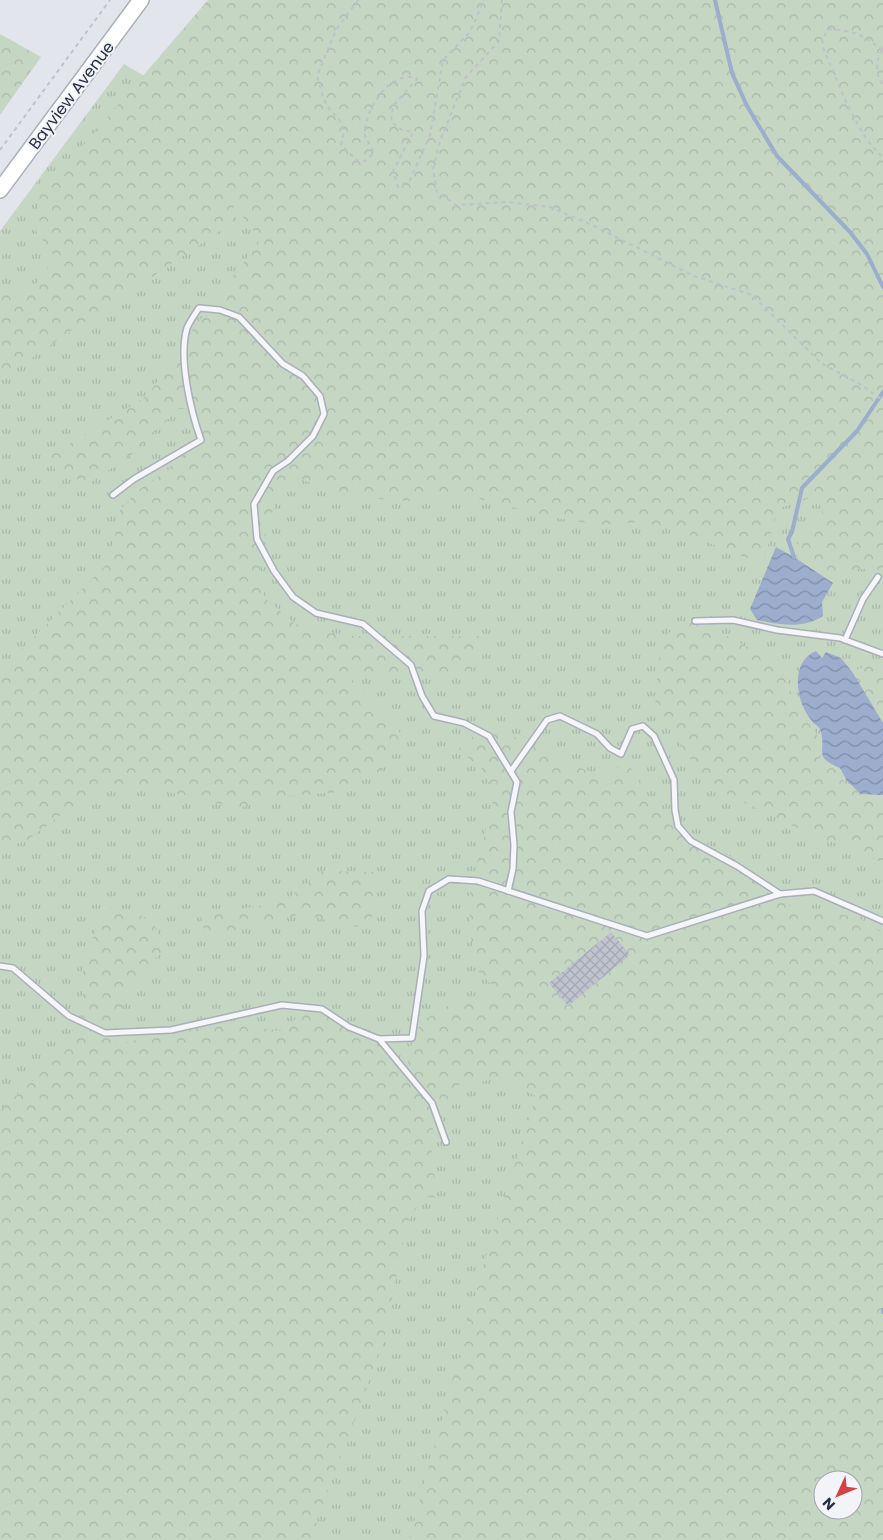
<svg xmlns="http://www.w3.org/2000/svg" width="883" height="1540" viewBox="0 0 883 1540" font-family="Poppins,sans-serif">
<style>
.grass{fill:url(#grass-tufts)}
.forest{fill:url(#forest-crowns);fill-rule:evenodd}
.water{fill:url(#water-waves)}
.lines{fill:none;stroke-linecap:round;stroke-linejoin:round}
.stream{stroke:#9cadcd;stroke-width:4}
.building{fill:url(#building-cross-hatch)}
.service-casing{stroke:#aaaeb9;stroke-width:8}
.secondary-casing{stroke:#aaaeb9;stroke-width:18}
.path{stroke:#c0c2ca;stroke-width:2;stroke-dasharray:4 4;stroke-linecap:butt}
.service{stroke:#f5f6f9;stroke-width:5}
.secondary{stroke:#fff;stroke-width:15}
.labels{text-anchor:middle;stroke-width:4;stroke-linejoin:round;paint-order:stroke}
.street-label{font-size:16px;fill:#292f45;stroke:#f2f4f8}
</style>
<defs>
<pattern id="grass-tufts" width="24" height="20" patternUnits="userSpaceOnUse" patternTransform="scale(1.25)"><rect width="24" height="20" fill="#c5d6c3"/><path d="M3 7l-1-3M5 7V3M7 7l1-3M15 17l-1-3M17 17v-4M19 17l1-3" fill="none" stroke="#a9b8a9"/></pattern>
<pattern id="forest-crowns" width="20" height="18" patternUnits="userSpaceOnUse" patternTransform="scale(1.25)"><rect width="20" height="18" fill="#c5d6c3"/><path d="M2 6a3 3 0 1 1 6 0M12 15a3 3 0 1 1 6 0" fill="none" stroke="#a9b8a9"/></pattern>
<pattern id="water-waves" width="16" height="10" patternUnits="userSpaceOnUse" patternTransform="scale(1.25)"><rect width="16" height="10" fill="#9cadcd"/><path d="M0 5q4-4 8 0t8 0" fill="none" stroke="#7f8da8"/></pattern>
<pattern id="building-cross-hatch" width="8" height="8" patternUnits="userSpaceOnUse" patternTransform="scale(1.25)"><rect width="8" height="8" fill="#bfc3cf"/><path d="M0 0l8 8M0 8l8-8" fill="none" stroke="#a4a8b3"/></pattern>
</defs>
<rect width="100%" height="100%" fill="#e2e5eb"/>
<polygon class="grass" points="124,64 883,513 883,974 426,1540 0,1540 0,231"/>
<g class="forest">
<path d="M208,0H883V570L859,569L820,573L797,558L793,550L808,531L824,520L818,495L780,508L775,517L764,561L746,558L682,532L642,522L598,525L556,518L460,494L409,501L351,497L292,476L280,490L266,530L259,585L265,598L295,624L341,636H483L471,671L351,678L403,736L382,770L341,792L287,796L238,808L134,784L92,792L26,841L0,848V671L110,561L120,510L140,489L180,462L200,433L196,409H179L131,455L91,482L63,476L45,459L147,396L194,328L261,240L234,206L232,223L0,379V292C34,296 38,282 55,257L36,231L39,197Z"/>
<polygon points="0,34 41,57 0,115"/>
<polygon points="686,621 722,633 789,670 788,687 819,738 820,764 832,764 840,770 844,784 864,791 883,788 883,863 855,849 818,838 708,785 655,706 661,638"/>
<polygon points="883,662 883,731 847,672"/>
<path d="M483,728L511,735L565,762L604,777L627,762L665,822L744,864L747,882L759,896L777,898L801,912L856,916L883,933V1540H409L486,1256L536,1096L502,1078L459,1085L430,1134L437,1198L429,1197L419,1203L406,1226L384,1341L318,1517L312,1540H0V1110L64,1052L83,1004V965L104,906L137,913L155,926L164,949C135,982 117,999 115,1045L211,1022L281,1031L299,1016L326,1007L370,1041L397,1068L407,1072L409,1051L421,1022L459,999L487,1002L496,989L476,969L470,930L469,896L495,794L482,769L458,749ZM823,1480H853V1510H823Z"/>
<polygon points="322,871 375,872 373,916 357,927 301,914 205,938 201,916 285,901"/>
</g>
<g class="water">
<path d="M776,547L794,557L833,583L822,602L823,616C803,629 779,625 757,620L750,609Z"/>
<path d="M816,651L822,658L826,652L841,658L853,673L883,723V795L861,794L847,781L840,768C811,756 828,752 820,729C818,725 814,725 812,721C796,703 789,662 816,651Z"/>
</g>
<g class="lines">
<g class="stream">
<polyline points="715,0 732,73 747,106 777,156 850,232 867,254 883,287"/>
<polyline points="794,557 788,539 792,532 802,488 857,431 883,392"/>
<polyline points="883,1310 883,1312"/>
</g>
</g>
<polygon class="building" points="611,932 630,955 568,1006 549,983"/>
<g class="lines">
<defs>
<g id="service">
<path d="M113,495L134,479L201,440C191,412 178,358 187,328C190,321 195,314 199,308L220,310L239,317L283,364L303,376L320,396L324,414L313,436L288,461L273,471L254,504L257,539L274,571L293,597L316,613L363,624L411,665L422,696L434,716L464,723L489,736L517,782L511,812L514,845L513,869L508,891"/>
<polyline points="695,621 733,620 777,630 840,638 883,654"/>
<polyline points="845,640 863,599 878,577"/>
<polyline points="511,771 547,720 560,716 597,734 610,748 621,754 632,729 643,726 654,736 674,780 675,810 678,826 691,841 737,866 780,894"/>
<polyline points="0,966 13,968 69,1016 105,1033 171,1030 282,1005 322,1009 349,1027 379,1039 412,1038 424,956 422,911 429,891 449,879 478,881 647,936 780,894 814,891 883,921"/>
<polyline points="379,1039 432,1103 446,1142"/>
</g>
<polyline id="secondary" points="0,190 141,0"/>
</defs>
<use href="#service" class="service-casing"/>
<use href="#secondary" class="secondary-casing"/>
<g class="path">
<path d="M358,0L336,30L317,76L324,100L331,111L339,119L344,130L341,145L358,161H365L374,153C372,147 366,140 365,135C363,112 391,67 417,79L393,106L391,122L402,130L413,132L393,171L398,187L410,180L430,135L443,60L470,32L484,0"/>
<polyline points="502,0 499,41 466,77 440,141 433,169 437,192 456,205 507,202 550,207 592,225 694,276 752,295 821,363 863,386 879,398 883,394"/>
<path d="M882,50C876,60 875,75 883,85"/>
<path d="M883,50C863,36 855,30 829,29L822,39L824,50C837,80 858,138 883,157"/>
<polyline points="0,150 110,0"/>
</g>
<use href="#service" class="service"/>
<use href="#secondary" class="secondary"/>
</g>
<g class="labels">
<g class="street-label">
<text transform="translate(71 95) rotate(-53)" y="6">Bayview Avenue</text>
</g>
</g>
<g transform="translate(838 1495) rotate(226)"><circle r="24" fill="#f2f4f8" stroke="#a2a5b0"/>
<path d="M0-4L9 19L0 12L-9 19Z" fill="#d64243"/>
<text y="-8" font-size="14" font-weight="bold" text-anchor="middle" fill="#292f45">N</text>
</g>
</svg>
